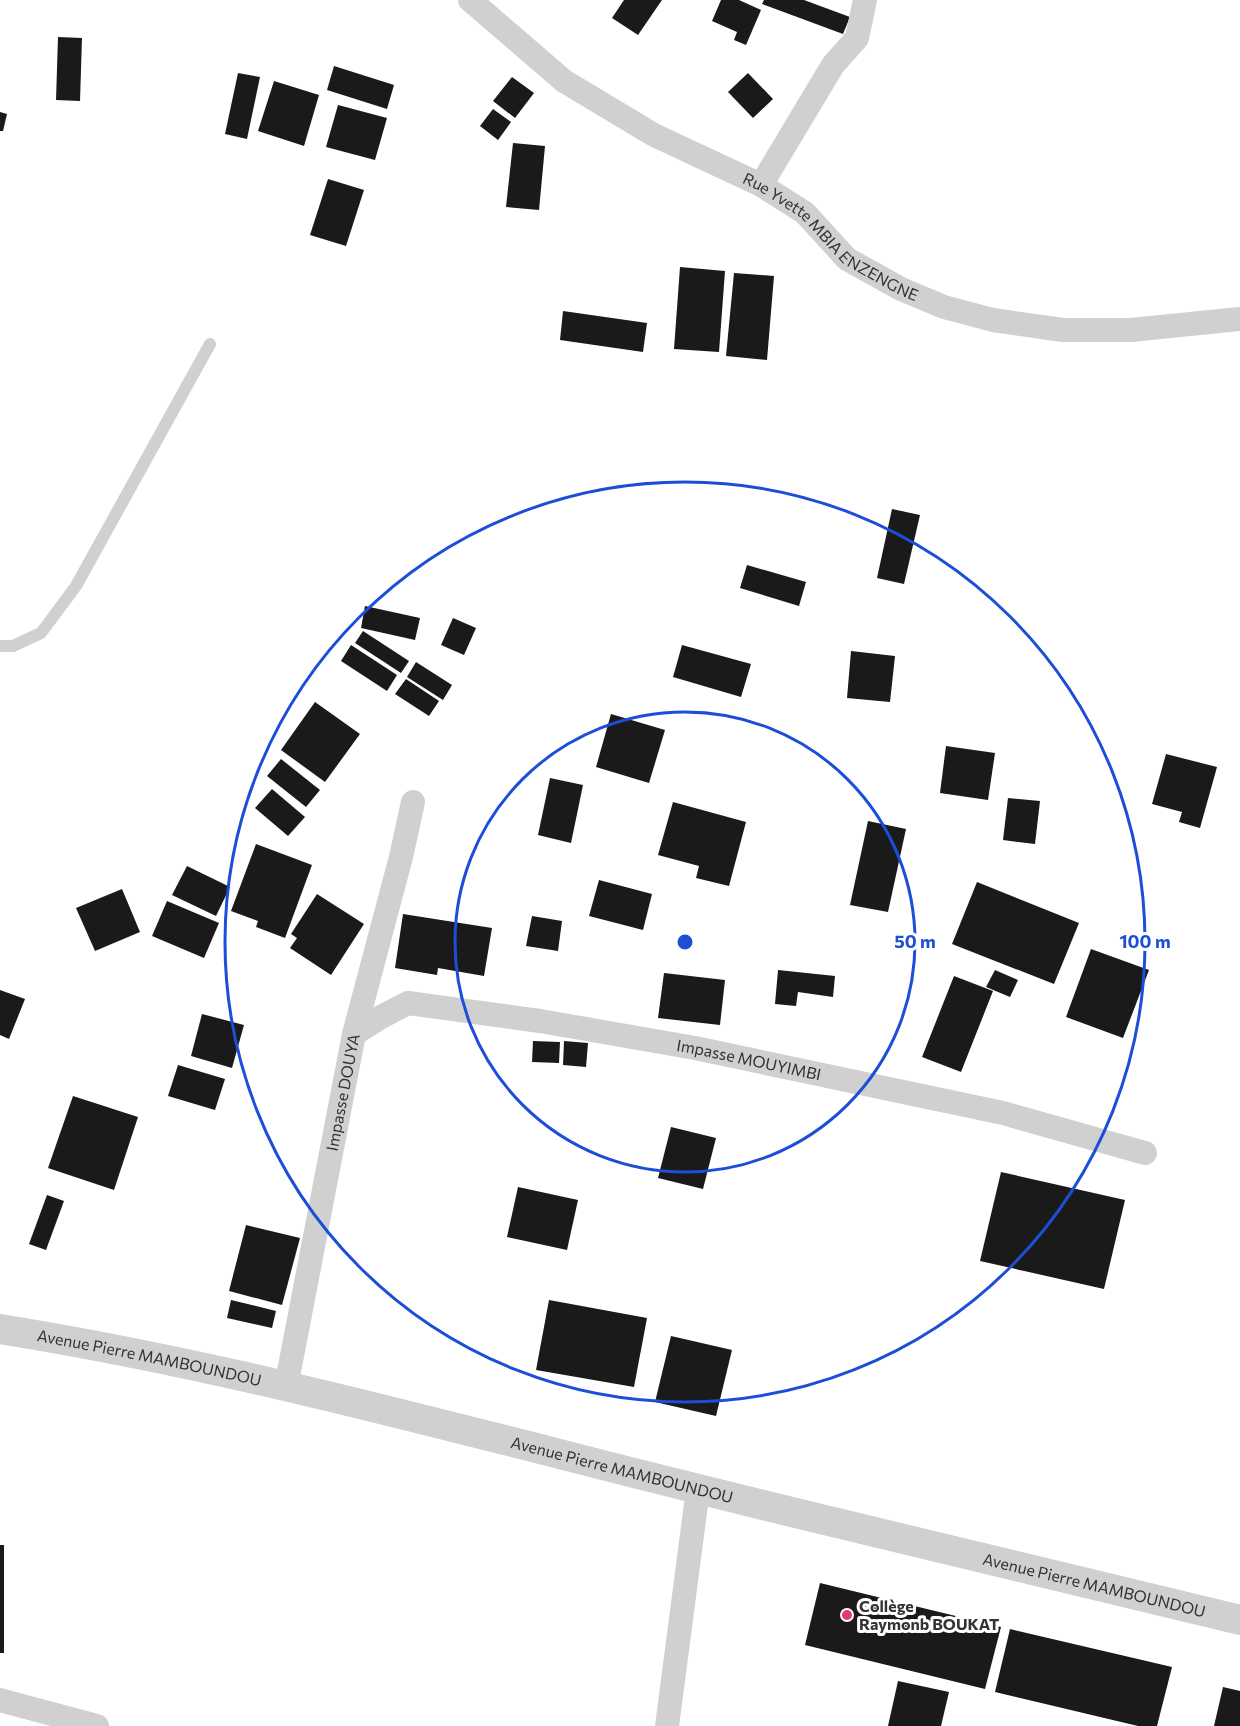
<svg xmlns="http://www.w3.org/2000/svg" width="1240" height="1726" viewBox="0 0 1240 1726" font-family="Commissioner,sans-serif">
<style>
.building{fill:#1a1a1a}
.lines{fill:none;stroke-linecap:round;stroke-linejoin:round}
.service{stroke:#d0d0d0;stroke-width:12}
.minor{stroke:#d0d0d0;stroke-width:24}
.tertiary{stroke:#d0d0d0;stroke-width:30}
.ring{fill:none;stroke:#1d4ed8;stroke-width:3}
.poi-dot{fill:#e53a67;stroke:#fff;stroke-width:2}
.labels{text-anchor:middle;stroke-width:6;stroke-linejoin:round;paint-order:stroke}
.street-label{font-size:16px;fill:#333;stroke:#fff}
.poi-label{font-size:16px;font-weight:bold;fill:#333;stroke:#fff;text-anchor:start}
.centre{fill:#1d4ed8;stroke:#fff;stroke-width:3}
.ring-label{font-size:18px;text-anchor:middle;font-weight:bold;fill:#1d4ed8;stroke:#fff;stroke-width:6;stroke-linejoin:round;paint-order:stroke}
</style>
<rect width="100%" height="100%" fill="#fff"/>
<g class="building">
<polygon points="624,0 662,0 638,35 612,18"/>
<polygon points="721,0 739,0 761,10 746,45 734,40 737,32 712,21"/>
<polygon points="764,0 804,0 850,17 843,34 762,4"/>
<polygon points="58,37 82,38 80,101 56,100"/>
<polygon points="334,66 394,85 387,109 327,90"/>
<polygon points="238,73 260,77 247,139 225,134"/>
<polygon points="748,73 773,99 753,118 728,92"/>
<polygon points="512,77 534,93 515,118 493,101"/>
<polygon points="274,81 319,95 304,146 258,131"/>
<polygon points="338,105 387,118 375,160 326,147"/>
<polygon points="493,109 511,122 498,140 480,126"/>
<polygon points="0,112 7,114 3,131 0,131"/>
<polygon points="513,143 545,146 539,210 506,207"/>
<polygon points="328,179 364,190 346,246 310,235"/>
<polygon points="680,267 725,271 719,352 674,349"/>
<polygon points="734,273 774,276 767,360 726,356"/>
<polygon points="563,311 647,323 643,352 560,340"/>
<polygon points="892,509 920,515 904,584 877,578"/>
<polygon points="747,565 806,582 799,606 740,588"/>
<polygon points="365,606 420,618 415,640 361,628"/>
<polygon points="453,618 476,628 464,655 441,645"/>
<polygon points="363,631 409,661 401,673 355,643"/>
<polygon points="351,645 397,675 387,691 341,661"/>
<polygon points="682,645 751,664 741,697 673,677"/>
<polygon points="851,651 895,656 890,702 847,698"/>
<polygon points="416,662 452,685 443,700 407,677"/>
<polygon points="406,679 439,701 429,716 395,694"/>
<polygon points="315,702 360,734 325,782 281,750"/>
<polygon points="611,714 665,730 649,783 596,767"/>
<polygon points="946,746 995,753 988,800 940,793"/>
<polygon points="1166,754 1217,767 1200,828 1179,822 1182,812 1152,804"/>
<polygon points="281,759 320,790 306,807 267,776"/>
<polygon points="550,778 583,785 571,843 538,835"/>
<polygon points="272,789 305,817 288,836 255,808"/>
<polygon points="1008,798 1040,801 1035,844 1003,840"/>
<polygon points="673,802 746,822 729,886 696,878 699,866 658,855"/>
<polygon points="868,821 906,829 888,912 850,905"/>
<polygon points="256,844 312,865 285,938 256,927 258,921 231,911"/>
<polygon points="187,866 230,887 216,916 172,895"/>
<polygon points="599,880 652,894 643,930 589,916"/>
<polygon points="977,882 1079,923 1054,984 952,944"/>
<polygon points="122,889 140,932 95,951 76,908"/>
<polygon points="317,894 364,924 331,975 290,948 297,938 291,934"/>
<polygon points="167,901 219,923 204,958 152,936"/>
<polygon points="403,914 492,928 484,976 438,968 437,975 395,968"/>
<polygon points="532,916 562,921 558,951 526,946"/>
<polygon points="1091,949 1149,970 1123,1038 1066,1017"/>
<polygon points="778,970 835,976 833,997 798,992 796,1006 775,1004"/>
<polygon points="995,970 1018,980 1010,997 986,987"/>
<polygon points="664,973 725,980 720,1025 658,1018"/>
<polygon points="954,976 993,991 961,1072 922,1057"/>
<polygon points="0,990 25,999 9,1039 0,1035"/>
<polygon points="202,1014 244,1025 232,1068 191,1056"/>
<polygon points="533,1041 560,1042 559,1063 532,1062"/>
<polygon points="564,1041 588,1043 586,1067 563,1065"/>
<polygon points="178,1065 225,1079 215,1110 168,1096"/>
<polygon points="73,1096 138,1117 114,1190 48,1168"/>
<polygon points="671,1127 716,1138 703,1189 658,1178"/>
<polygon points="1001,1172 1125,1200 1104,1289 980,1261"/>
<polygon points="518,1187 578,1200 567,1250 507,1237"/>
<polygon points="47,1195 64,1201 46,1250 29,1244"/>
<polygon points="246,1225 300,1238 282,1305 229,1291"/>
<polygon points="231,1300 276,1311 272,1328 227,1318"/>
<polygon points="549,1300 647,1318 634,1387 536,1370"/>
<polygon points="671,1336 732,1350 716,1416 655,1402"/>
<rect x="0" y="1545" width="4" height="108"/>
<polygon points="820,1583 1001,1627 985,1689 805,1645"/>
<polygon points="1010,1629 1172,1667 1157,1726 1138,1726 995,1692"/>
<polygon points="898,1681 949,1692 941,1726 888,1726"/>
<polygon points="1223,1687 1240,1691 1240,1726 1214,1726"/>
</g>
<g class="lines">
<polyline class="service" points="0,646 13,646 41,633 76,586 210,344"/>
<g class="minor">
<path id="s1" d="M470,0L564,81L654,135L761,185L805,213L847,259L901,289L944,307L993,320L1063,330H1131L1240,319"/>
<polyline points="761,185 833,65 857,38 865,0"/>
<path id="s2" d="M354,1034L381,1017L408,1003L540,1021L695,1048L1003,1113L1145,1153"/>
<path id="s3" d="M286,1387L354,1034L401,857L413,802"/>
<polyline points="0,1700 97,1726"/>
<polyline points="667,1726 698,1489"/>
</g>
<path class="tertiary" id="s4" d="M0,1329C213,1363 422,1419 630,1472C833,1523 1037,1571 1240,1620"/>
</g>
<g class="ring">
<circle cx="685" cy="942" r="230"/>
<circle cx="685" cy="942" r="460"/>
</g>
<circle class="poi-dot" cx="847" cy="1615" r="6"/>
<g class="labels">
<g class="street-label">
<text dy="6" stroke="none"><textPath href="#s1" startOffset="435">Rue Yvette MBIA ENZENGNE</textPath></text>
<text dy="6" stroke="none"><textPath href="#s2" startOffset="408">Impasse MOUYIMBI</textPath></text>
<text dy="6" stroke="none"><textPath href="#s3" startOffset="300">Impasse DOUYA</textPath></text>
<text dy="6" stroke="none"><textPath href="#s4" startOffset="152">Avenue Pierre MAMBOUNDOU</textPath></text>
<text dy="6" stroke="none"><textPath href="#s4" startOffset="638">Avenue Pierre MAMBOUNDOU</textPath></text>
<text dy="6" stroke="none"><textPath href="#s4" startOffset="1124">Avenue Pierre MAMBOUNDOU</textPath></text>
</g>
<g class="poi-label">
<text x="859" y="1612">Collège<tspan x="859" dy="18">Raymonb BOUKAT</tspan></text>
</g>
</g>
<circle cx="685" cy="942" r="9" class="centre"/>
<g class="ring-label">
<text x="915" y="948">50 m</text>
<text x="1145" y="948">100 m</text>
</g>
</svg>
